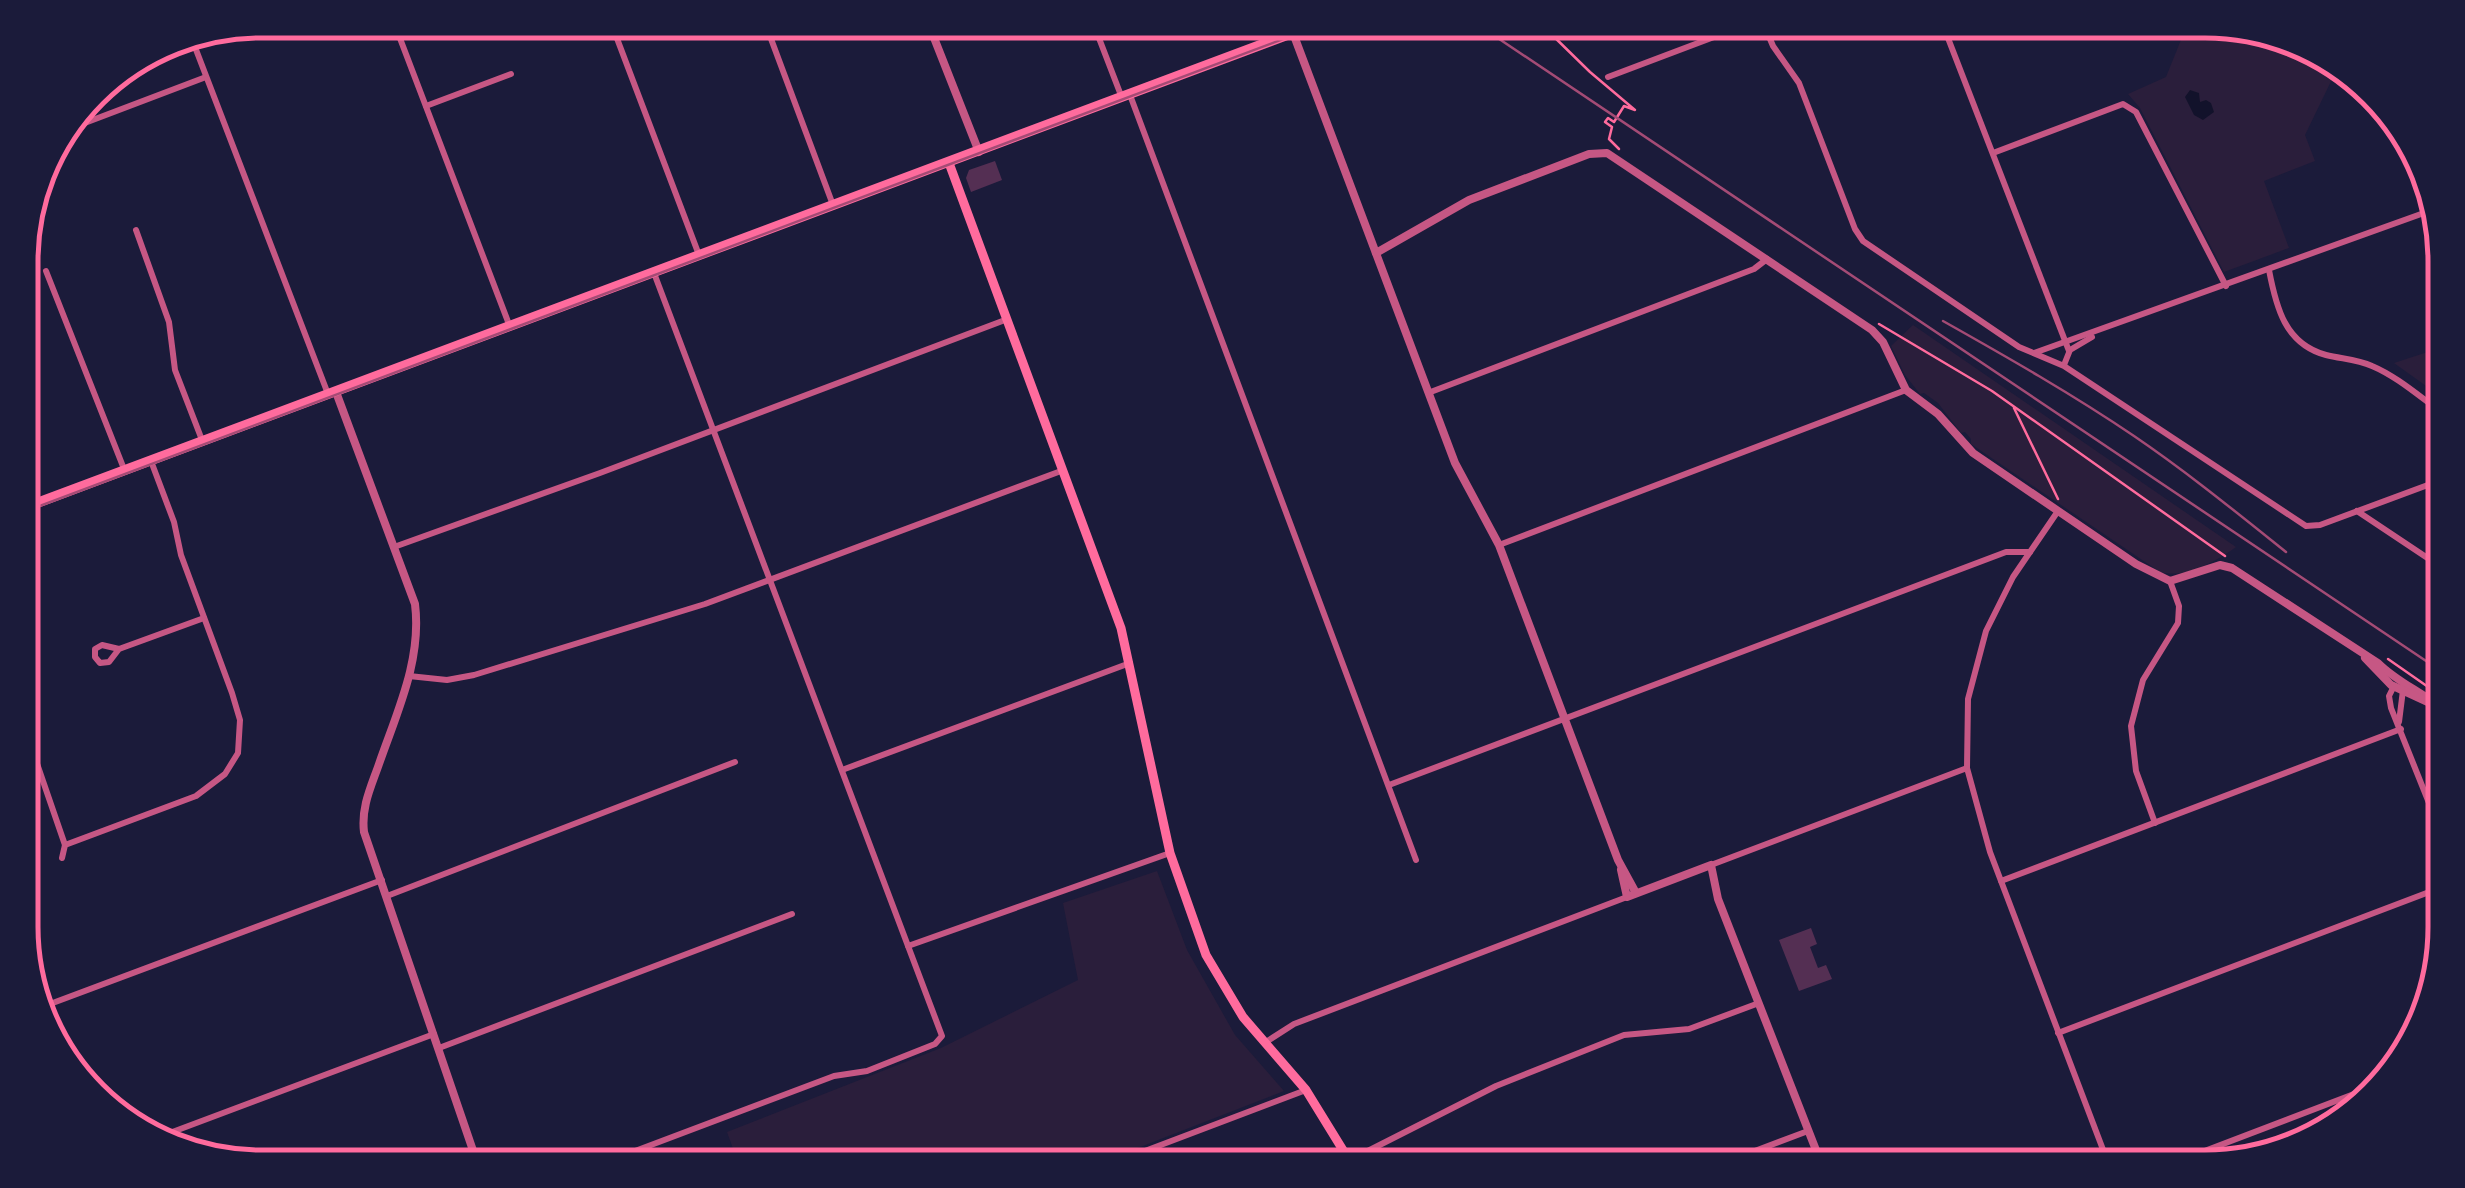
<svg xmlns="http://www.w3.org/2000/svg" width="2465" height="1188" viewBox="0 0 2465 1188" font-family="'Source Sans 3',sans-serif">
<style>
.green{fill:#2a1e3b}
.water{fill:#12122b}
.building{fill:#542f53}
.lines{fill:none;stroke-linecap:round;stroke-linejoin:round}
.path{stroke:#ff6b9d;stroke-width:2.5}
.service{stroke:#c65784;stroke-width:2.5}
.minor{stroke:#c65784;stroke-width:6}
.tertiary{stroke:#c65784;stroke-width:8}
.secondary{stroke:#ff6b9d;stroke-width:9}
.primary{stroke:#ff6b9d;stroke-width:9}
.trunk{stroke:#ff6b9d;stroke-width:10}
.tram{stroke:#a44b75;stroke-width:2.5}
.rail{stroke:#a44b75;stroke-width:2.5}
.rim{fill:none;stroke:#ff6b9d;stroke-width:5}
</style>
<rect width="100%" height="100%" fill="#1b1b3a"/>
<g class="green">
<polygon points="2189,20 2336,71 2305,135 2315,161 2264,181 2289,248 2224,272 2140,108 2128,94 2166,77"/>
<path d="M1913,325L2236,547C2215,562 2185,579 2160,572L1971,444V439L1965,432L1961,433L1938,403L1924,393L1920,394L1905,375L1891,346Z"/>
<polygon points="2443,347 2443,398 2394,363"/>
<polygon points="1157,871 1187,950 1235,1035 1284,1091 1086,1168 740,1168 727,1132 941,1048 1078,980 1063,903"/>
</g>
<polygon class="water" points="2190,90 2199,93 2200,102 2206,100 2211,103 2214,112 2203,120 2194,115 2185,97"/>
<g class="building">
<polygon points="995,161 1002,180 971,192 966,178 969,170"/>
<polygon points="1811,928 1817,944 1810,947 1818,968 1826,965 1832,979 1799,991 1779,940"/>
</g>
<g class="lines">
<g class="path">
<polyline points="1545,28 1590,72 1635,110 1624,106 1614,122 1608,118 1605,122 1612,127 1609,139 1619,149"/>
<polyline points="1879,324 1992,391 2225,556"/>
<polyline points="2014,408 2058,499"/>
<polyline points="2388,659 2444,698"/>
</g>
<polyline class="service" points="1536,20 1539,22"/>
<g class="minor">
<polyline points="393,20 510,327"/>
<polyline points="610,20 699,255"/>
<polyline points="764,20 833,205"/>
<polyline points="1092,20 1122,98"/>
<polyline points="1762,20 1773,46 1799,83 1855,229 1863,241 2019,347 2064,366 2306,526 2320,525 2444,479"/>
<polyline points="1941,20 2069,351"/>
<polyline points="190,34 328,394"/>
<polyline points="1608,77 1759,20"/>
<polyline points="1130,95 1416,860"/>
<polyline points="426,106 511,74"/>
<polyline points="61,132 206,77"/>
<polyline points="1993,153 2123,104 2136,112 2226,286"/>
<polyline points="136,230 169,322 175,370 202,440"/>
<path d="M2269,270C2276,307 2285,344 2326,355C2342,359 2357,359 2372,366C2398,377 2421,398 2444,414"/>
<polyline points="46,271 124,469"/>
<polyline points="2034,353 2435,209"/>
<polyline points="2064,365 2070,350 2092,337"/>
<polyline points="1428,393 1754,269 1767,259"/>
<polyline points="2058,511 2013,577 1986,631 1968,699 1967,768 1990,852 2110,1168"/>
<polyline points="2357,511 2444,569"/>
<polyline points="1499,545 1906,390"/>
<polyline points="394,547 600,473 1005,320"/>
<polyline points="119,649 102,645 95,649 95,657 100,663 109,662 119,649 204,618"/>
<polyline points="409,676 447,680 474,675 705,604 1061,471"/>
<polyline points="2394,686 2389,696 2391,708 2445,843"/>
<polyline points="22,720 65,845"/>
<polyline points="2399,722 2403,690"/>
<polyline points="842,770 1130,663"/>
<polyline points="1389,785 2006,552 2030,552"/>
<polyline points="2155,823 2136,771 2131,726 2143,680 2178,623 2179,606 2170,581"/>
<polyline points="62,858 65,845 196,796 225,774 238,753 240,720 232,693 181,555 174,522 151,461"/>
<polyline points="1711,865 1967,768"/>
<polyline points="2001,881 2401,729"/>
<polyline points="387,896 735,762"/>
<polyline points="908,946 1170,853"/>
<polyline points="42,1007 382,880"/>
<polyline points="2058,1033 2445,886"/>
<polyline points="1266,1042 1294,1024 1627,897"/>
<polyline points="439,1048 792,914"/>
<polyline points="151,1140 434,1034"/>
<polyline points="1350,1160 1496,1086 1624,1035 1689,1029 1759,1003"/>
<polyline points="590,1168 834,1076 867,1071 935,1044 942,1036 654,273"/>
<polyline points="1100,1168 1306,1090"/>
<polyline points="1710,1168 1808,1131"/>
<polyline points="2160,1168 2375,1086"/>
</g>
<g class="tertiary">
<polyline points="927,20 979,152"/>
<polyline points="1293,33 1455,463 1499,545 1618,860 1636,893"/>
<path d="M1376,253L1469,200L1589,154L1607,153L1872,330L1883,342L1906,390L1938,414L1973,453L2136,564L2170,581L2220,565L2232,568L2378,663C2397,682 2420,691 2441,708"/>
<path d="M336,392L415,604C422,660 397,712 379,764C371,787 361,807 364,832L479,1168"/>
<polyline points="2365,658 2391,685 2430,703"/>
<polyline points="1621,870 1627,897 1711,865 1718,899 1823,1168"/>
</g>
<polyline class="secondary" points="949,163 1121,628 1170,853 1206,955 1243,1017 1306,1090 1354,1168"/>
<polyline class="primary" points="2294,41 2315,48"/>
<polyline class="trunk" points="21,509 1327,20"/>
<g class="tram">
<polyline points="2269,35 2320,53"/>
<polyline points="21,513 1334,20"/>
</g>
<g class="rail">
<polyline points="1471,20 2444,673"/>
<path d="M1943,321C2007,357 2072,394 2134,436C2187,472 2236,512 2286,552"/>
</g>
</g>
<path d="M0 0H2465V1188H0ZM261 38H2205A223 223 0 0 1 2428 261V927A223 223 0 0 1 2205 1150H261A223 223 0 0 1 38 927V261A223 223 0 0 1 261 38Z" fill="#1b1b3a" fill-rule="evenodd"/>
<path class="rim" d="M261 38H2205A223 223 0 0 1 2428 261V927A223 223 0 0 1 2205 1150H261A223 223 0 0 1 38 927V261A223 223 0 0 1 261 38Z"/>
</svg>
